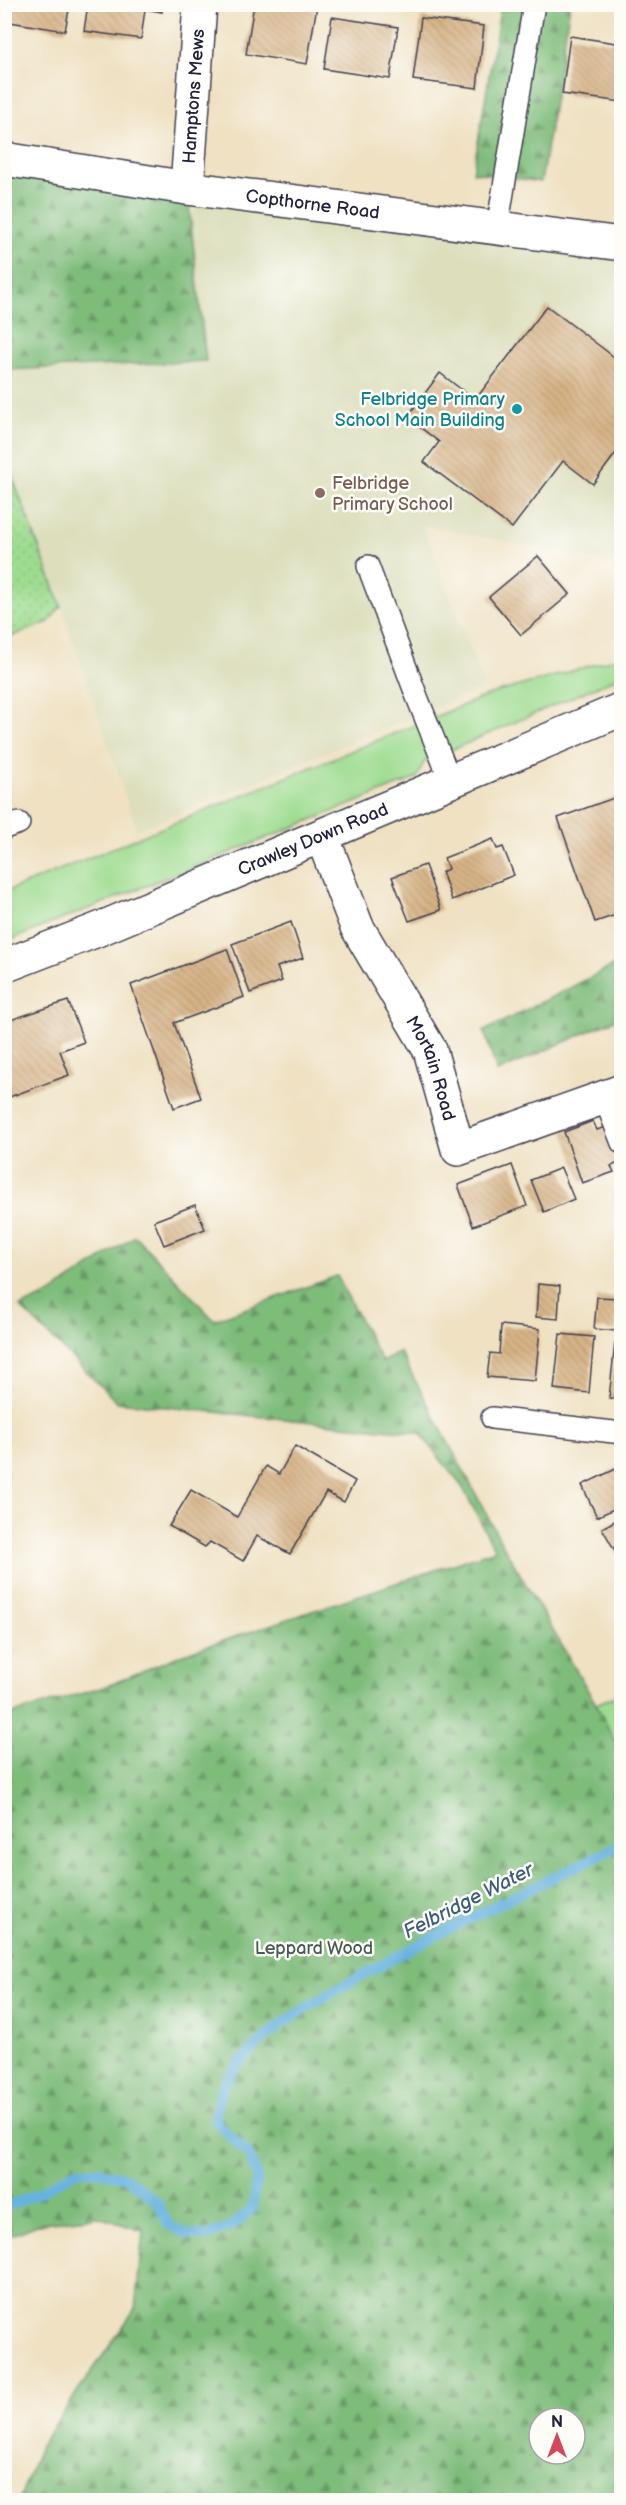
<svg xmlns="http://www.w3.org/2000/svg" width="626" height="2505" viewBox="0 0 626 2505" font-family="'Balsamiq Sans',sans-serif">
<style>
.built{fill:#dcdebc}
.grass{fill:#9edc90;stroke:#607f66;stroke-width:1.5}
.forest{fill:url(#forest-firs);stroke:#506f5a;stroke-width:1.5;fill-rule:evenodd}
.park{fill:url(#park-dots);stroke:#607f66;stroke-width:1.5}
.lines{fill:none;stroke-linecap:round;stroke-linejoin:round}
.stream{stroke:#66b2df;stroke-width:10}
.building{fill:url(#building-back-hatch)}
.service-casing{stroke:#413f4f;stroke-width:24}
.minor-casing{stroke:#413f4f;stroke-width:36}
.tertiary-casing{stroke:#413f4f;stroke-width:36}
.trunk-casing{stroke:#413f4f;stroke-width:36}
.service{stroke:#fff;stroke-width:21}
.minor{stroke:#fff;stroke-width:33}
.tertiary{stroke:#fff;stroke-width:33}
.trunk{stroke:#fff;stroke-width:33}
.culture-dot{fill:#0f9aa8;stroke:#fdfcf7;stroke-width:2}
.education-dot{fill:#8d6e63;stroke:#fdfcf7;stroke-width:2}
.labels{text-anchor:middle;stroke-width:5;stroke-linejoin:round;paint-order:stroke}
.street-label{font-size:18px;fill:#22223b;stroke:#fdfcf7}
.culture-label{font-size:18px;fill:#0d838f;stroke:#fdfcf7;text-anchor:end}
.education-label{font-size:18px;fill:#785e54;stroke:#fdfcf7;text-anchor:start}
.park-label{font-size:18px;fill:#475a54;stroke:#fdfcf7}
.water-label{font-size:20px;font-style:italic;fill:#3d5c7d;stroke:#fdfcf7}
</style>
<defs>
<pattern id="forest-firs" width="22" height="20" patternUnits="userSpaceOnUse" patternTransform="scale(1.5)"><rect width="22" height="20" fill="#7ebc7a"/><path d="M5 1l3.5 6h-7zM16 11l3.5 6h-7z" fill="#679865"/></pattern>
<pattern id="park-dots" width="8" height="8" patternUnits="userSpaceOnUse" patternTransform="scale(1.5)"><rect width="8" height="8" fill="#9edc90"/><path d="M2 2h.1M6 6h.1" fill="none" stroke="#88bc7d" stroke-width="1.8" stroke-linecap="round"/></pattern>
<pattern id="building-back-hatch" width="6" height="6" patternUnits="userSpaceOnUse" patternTransform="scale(1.5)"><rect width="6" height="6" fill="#d7b487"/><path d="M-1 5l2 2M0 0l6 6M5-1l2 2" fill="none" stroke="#b89a75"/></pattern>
</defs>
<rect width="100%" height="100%" fill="#fdfcf7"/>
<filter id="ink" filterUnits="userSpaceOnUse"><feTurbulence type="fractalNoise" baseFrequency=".0167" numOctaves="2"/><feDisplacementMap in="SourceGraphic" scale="12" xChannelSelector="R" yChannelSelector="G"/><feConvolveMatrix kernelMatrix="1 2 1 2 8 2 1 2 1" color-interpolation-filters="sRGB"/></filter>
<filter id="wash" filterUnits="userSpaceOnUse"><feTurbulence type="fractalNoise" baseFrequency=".008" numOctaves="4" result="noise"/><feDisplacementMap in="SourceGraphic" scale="24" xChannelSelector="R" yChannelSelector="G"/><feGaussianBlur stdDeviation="1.35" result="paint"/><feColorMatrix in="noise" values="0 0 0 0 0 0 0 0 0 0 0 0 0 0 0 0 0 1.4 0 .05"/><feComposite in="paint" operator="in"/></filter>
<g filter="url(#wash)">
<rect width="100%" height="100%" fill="#efe1c2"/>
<polygon class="built" points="4,159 621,244 621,565 423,525 485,687 137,830 61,606 5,455"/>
<g class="grass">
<polygon points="621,657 621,676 424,762 417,778 5,942 5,892 491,694"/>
<polygon points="621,1694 621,1754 596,1704"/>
</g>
<g class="forest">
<polygon points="501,5 570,5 541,182 473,172"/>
<polygon points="4,159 187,188 206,361 5,370"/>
<polygon points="621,962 621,1017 497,1072 484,1031"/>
<path d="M135,1236L214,1320L337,1276L382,1362L400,1352L504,1547L596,1704L621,1754V2500H19L40,2446L135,2309L143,2231L99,2217L42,2223L5,2238V1716L107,1686L183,1654L495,1550L463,1488L420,1433L117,1402L20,1307L51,1293ZM539,2418H575V2454H539Z"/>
</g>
<polygon class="park" points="4,455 61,606 49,622 5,639"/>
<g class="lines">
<path class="stream" d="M4,2208L39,2193L76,2171H98L128,2178L157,2202L168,2224L186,2234L208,2236L232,2226L252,2209L257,2176L249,2155L216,2122C215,2108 221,2086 230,2075C268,2024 327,1995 381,1965C459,1922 541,1884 622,1844"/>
</g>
<g id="blocks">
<g class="building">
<polygon points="4,4 70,4 65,31 4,21"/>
<polygon points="88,4 163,4 162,12 145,9 141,39 84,31"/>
<polygon points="254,4 317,6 307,64 246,54"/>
<polygon points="332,17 398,27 390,79 324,69"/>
<polygon points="421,18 484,26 477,88 413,80"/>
<polygon points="570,36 622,44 622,102 562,94"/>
<polygon points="547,306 622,363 622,452 619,449 593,484 563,461 512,528 424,462 439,442 407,417 440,373 475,400"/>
<polygon points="538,556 570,594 521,635 489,597"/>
<polygon points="622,795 622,913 595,922 558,818"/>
<polygon points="493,839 497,849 503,847 514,875 452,900 442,872 448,869 444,858"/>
<polygon points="425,865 441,910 409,921 392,877"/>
<polygon points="291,922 303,958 277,967 282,981 250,993 232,944"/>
<polygon points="227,949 244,997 174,1023 201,1098 174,1108 131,985"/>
<polygon points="68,1001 84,1042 60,1051 69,1075 4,1099 4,1022"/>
<polygon points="593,1121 597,1130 622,1121 622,1162 611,1166 614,1172 582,1183 564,1132"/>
<polygon points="512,1165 527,1206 473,1226 458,1185"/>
<polygon points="561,1168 574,1199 544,1212 531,1180"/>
<polygon points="195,1205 205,1229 164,1245 154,1221"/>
<polygon points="538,1284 560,1286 558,1319 536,1317"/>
<polygon points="597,1297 619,1298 616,1331 594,1329"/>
<polygon points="501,1325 540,1329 535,1381 487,1377 490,1353 499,1354"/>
<polygon points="560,1334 594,1337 589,1393 554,1389"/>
<polygon points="615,1343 622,1344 622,1399 609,1398"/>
<polygon points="295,1446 355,1481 344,1502 326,1492 290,1554 257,1536 243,1561 210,1542 205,1547 169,1526 191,1490 237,1517 266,1466 279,1474"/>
<polygon points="4,1454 6,1454 8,1485 4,1485"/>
<polygon points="622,1466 622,1505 597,1517 582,1485"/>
<polygon points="622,1517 622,1563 602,1528"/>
</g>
</g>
</g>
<g filter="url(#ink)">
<use href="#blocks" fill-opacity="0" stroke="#413f4f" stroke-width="1.5"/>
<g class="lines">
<defs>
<g id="service">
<polyline points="497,229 534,4"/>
<polyline points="368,566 417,697 451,782"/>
<polyline points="4,828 19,823"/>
<polyline points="604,1097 622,1143"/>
<polyline points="492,1418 622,1433"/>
</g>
<g id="minor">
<path id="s1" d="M187,188L200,4"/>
<path id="s2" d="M322,836L357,927L430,1050L458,1149L622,1091"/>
</g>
<g id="tertiary">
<path id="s3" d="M4,966L97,930L622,709"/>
</g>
<g id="trunk">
<path id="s4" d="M4,159L187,188L622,244"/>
</g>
</defs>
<use href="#service" class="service-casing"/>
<use href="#minor" class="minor-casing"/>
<use href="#tertiary" class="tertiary-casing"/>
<use href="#trunk" class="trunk-casing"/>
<use href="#service" class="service"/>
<use href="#minor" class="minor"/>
<use href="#tertiary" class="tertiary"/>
<use href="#trunk" class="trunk"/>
</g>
</g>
<circle class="culture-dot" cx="517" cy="409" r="6"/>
<circle class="education-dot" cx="320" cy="493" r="6"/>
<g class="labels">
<g class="street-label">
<text dy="6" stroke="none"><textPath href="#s1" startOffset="92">Hamptons Mews</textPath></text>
<text dy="6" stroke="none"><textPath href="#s4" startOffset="312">Copthorne Road</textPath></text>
<text dy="6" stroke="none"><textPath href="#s3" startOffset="334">Crawley Down Road</textPath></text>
<text dy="6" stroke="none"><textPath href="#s2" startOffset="258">Mortain Road</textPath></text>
</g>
<g class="culture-label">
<text x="505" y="405">Felbridge Primary<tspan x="505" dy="21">School Main Building</tspan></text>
</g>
<g class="education-label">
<text x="332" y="489">Felbridge<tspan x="332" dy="21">Primary School</tspan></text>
</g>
<g class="park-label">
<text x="314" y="1954">Leppard Wood</text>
</g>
<g class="water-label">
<text transform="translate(468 1900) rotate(-27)" y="7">Felbridge Water</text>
</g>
</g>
<rect width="626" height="2505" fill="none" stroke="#fdfcf7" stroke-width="24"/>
<g transform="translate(557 2436)"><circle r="28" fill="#fdfcf7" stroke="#a5a5ac" stroke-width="1.5"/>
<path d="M0-4.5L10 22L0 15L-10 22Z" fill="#d1495b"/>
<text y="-9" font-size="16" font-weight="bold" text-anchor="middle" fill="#22223b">N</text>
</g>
</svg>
